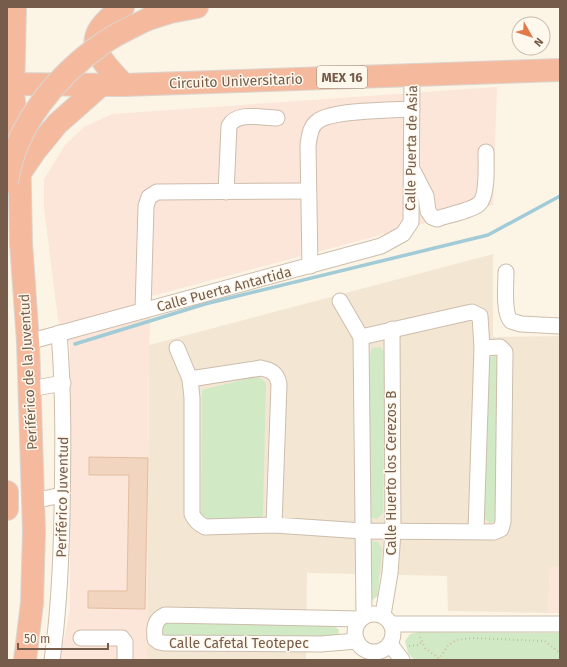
<svg xmlns="http://www.w3.org/2000/svg" width="567" height="667" viewBox="0 0 567 667" font-family="'Fira Sans',sans-serif">
<style>
.residential{fill:#f3e7d4}
.commercial{fill:#fce6da}
.green{fill:#d1e9c4}
.lines{fill:none;stroke-linecap:round;stroke-linejoin:round}
.stream{stroke:#a1cbd7;stroke-width:3.5}
.building{fill:#f1d5be;stroke:#e3bd9f}
.minor-casing{stroke:#cdbdac;stroke-width:17}
.highway-casing{stroke:#dbd5d0;stroke-width:24}
.path{stroke:#d6b9a1;stroke-width:2;stroke-dasharray:1 3;stroke-linecap:butt}
.minor{stroke:#fff;stroke-width:15}
.highway{stroke:#f5ba9e;stroke-width:22}
.highway-bridge-casing{stroke:#dbd5d0;stroke-width:24;stroke-linecap:butt}
.highway-bridge{stroke:#f5ba9e;stroke-width:22}
.labels{text-anchor:middle;stroke-width:3;stroke-linejoin:round;paint-order:stroke}
.shield{fill:#fff8ec;stroke:#9e8b7b;stroke-width:1}
.shield-label{font-size:13px;font-weight:bold;fill:#755c4b}
.street-label{font-size:14px;fill:#755c4b;stroke:#fff8ec}
</style>
<rect width="100%" height="100%" fill="#fcf5e6"/>
<polygon class="residential" points="493,254 493,337 560,336 560,567 550,567 548,613 448,611 447,576 307,573 306,660 147,660 149,345"/>
<g class="commercial">
<polygon points="497,87 493,205 152,296 149,345 147,660 60,660 70,609 70,345 58,320 44,208 44,179 65,145 84,127 112,114"/>
<polygon points="550,567 560,567 560,613 548,613"/>
</g>
<g class="green">
<polygon points="380,347 385,353 383,513 377,519 368,517 370,355 372,348"/>
<polygon points="495,356 501,363 498,520 490,523 483,517 487,359"/>
<polygon points="258,376 266,383 263,515 258,521 206,520 201,515 202,390"/>
<polygon points="372,541 378,542 382,548 378,596 372,600 368,598 367,547"/>
<polygon points="164,620 332,624 339,630 338,636 333,639 162,637 158,623"/>
<polygon points="419,632 560,633 560,660 414,660 408,653 405,641 410,634"/>
</g>
<g class="lines">
<polyline class="stream" points="75,344 205,304 488,235 560,196"/>
</g>
<polygon class="building" points="89,457 148,458 145,609 88,608 88,591 127,591 129,475 89,475"/>
<g class="lines">
<defs>
<g id="minor">
<path d="M412,169L426,196L428,211L432,217L437,219C447,215 471,211 479,204C488,196 486,165 486,152"/>
<path d="M226,192L229,126C237,111 262,118 277,118"/>
<path d="M310,266L308,146C309,137 310,126 318,121C332,110 392,110 412,109"/>
<path d="M506,272C506,284 503,313 511,321L521,324L560,326"/>
<polyline points="340,301 361,337 364,616"/>
<polyline points="143,310 146,206 149,197 157,192 307,191"/>
<polyline points="361,337 467,313 472,312 480,316 482,348 476,531"/>
<polyline points="28,342 381,246 403,234 411,222 412,75"/>
<polyline points="177,348 190,379"/>
<polyline points="30,389 63,383"/>
<polyline points="33,501 62,495"/>
<path d="M274,525L279,384C277,373 271,370 261,368L190,379L192,398V514C195,521 199,524 205,527L274,525L363,531L494,532L501,529L503,522L505,352L500,347L482,348"/>
<circle cx="374" cy="633" r="19"/>
<polyline points="383,615 390,573 393,532 392,329"/>
<polyline points="392,624 560,624"/>
<polyline points="81,638 122,638 125,642 125,660"/>
<path d="M357,641L321,644L164,643L159,642L155,639C154,628 154,620 165,615L361,619"/>
<polyline points="390,644 402,660"/>
<path d="M52,660C59,612 61,564 62,515C63,454 64,394 59,333"/>
</g>
<g id="highway">
<polyline points="15,7 13,94 19,142 21,243 28,342 34,531 32,603 25,660"/>
<path d="M123,7C80,38 93,52 124,85"/>
<polyline points="148,19 170,12 197,7"/>
<polyline points="7,84 124,85 560,70"/>
<polyline points="18,172 20,173 35,151 57,124 101,85"/>
<polyline points="7,492 7,509"/>
</g>
</defs>
<use href="#minor" class="minor-casing"/>
<use href="#highway" class="highway-casing"/>
<g class="path">
<polyline points="420,637 425,648 441,660"/>
<polyline points="409,646 419,645 422,641"/>
<polyline points="439,660 448,645 457,640 472,638 545,641 560,653"/>
</g>
<use href="#minor" class="minor"/>
<use href="#highway" class="highway"/>
<defs>
<path id="highway-bridge" d="M7,182C15,126 57,75 102,44C116,34 132,27 148,19"/>
</defs>
<use href="#highway-bridge" class="highway-bridge-casing"/>
<use href="#highway-bridge" class="highway-bridge"/>
</g>
<g class="labels">
<rect class="shield" x="317" y="66" width="50" height="22" rx="3"/>
<g class="shield-label">
<text x="342" y="82">MEX 16</text>
</g>
<g class="street-label">
<text transform="translate(236 81) rotate(-2)" y="5">Circuito Universitario</text>
<text transform="translate(411 148) rotate(-89)" y="5">Calle Puerta de Asia</text>
<text transform="translate(224 289) rotate(-15)" y="5">Calle Puerta Antartida</text>
<text transform="translate(28 372) rotate(-93)" y="5">Periférico de la Juventud</text>
<text transform="translate(391 473) rotate(-90)" y="5">Calle Huerto los Cerezos B</text>
<text transform="translate(62 497) rotate(-89)" y="5">Periférico Juventud</text>
<text x="239" y="648">Calle Cafetal Teotepec</text>
</g>
</g>
<rect width="567" height="667" fill="none" stroke="#755c4b" stroke-width="16"/>
<g transform="translate(531 36) rotate(129)"><circle r="19" fill="#fff8ec" stroke="#c8baac"/>
<path d="M0-3L7 15L0 10L-7 15Z" fill="#e3784d"/>
<text y="-6" font-size="11" font-weight="bold" text-anchor="middle" fill="#755c4b">N</text>
</g>
<path d="M18 643v6h90v-6" fill="none" stroke="#755c4b" stroke-width="2"/>
<text x="24" y="643" font-size="12" fill="#755c4b" stroke="#fff8ec" stroke-width="3" paint-order="stroke">50 m</text>
</svg>
